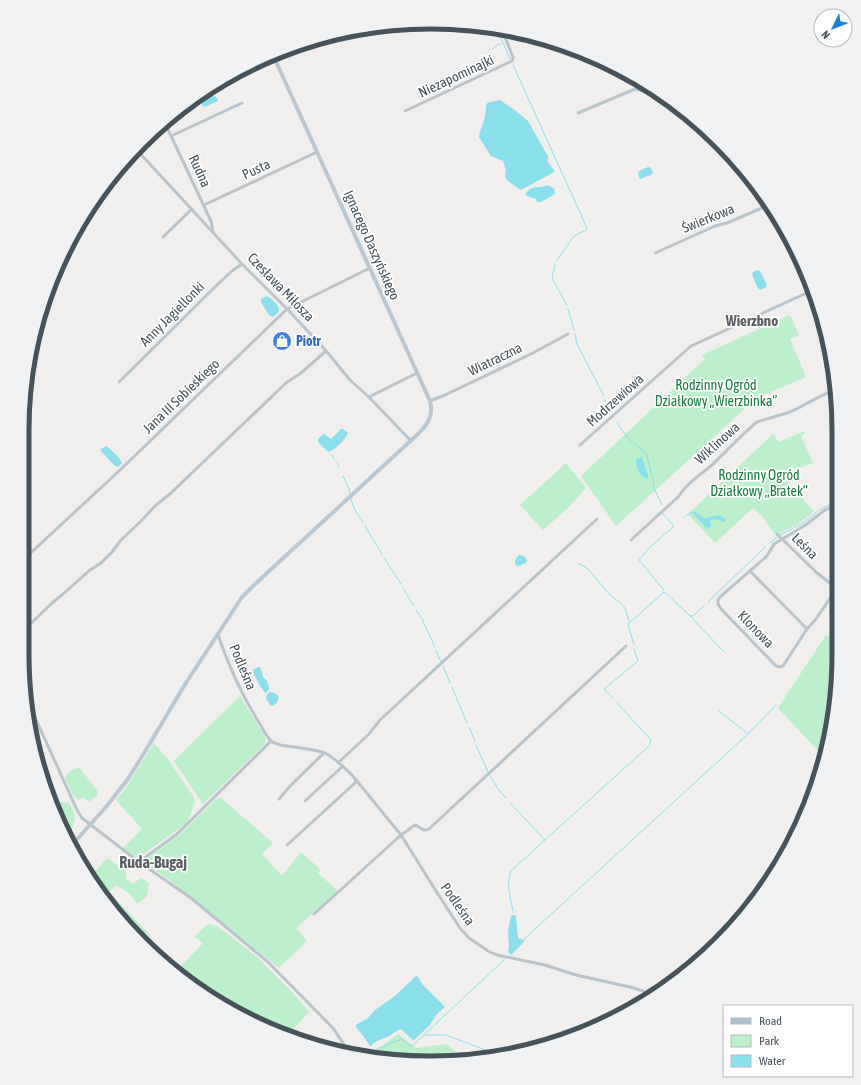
<svg xmlns="http://www.w3.org/2000/svg" width="861" height="1085" viewBox="0 0 861 1085" font-family="'Asap Condensed',sans-serif">
<style>
.green{fill:#bcefcc}
.water{fill:#89dfec}
.lines{fill:none;stroke-linecap:round;stroke-linejoin:round}
.stream{stroke:#89dfec;stroke-width:1}
.street{stroke:#b9c4cb;stroke-width:3}
.secondary{stroke:#bbc8d2;stroke-width:4}
.primary{stroke:#adc0cd;stroke-width:4.5}
.labels{text-anchor:middle;stroke-width:3.5;stroke-linejoin:round;paint-order:stroke}
.street-label{font-size:14px;fill:#46535b;stroke:#fff}
.shop-label{font-size:14px;font-weight:bold;fill:#366cbe;stroke:#fff;text-anchor:start}
.park-label{font-size:14px;fill:#177d42;stroke:#fff}
.neighbourhood-label{font-size:15px;font-weight:bold;fill:#5b5f63;stroke:#fff}
.quarter-label{font-size:16px;font-weight:bold;fill:#5b5f63;stroke:#fff}
.rim{fill:none;stroke:#46535b;stroke-width:5}
</style>
<rect width="100%" height="100%" fill="#f1eeee"/>
<g class="green">
<polygon points="790,315 799,335 790,339 806,377 747,402 748,406 616,526 581,476 705,359 702,355"/>
<path d="M804,431L805,434L801,436L813,463L794,470L784,479L814,511C802,523 790,528 775,535L763,517L753,508L715,543L688,514L773,434L779,442Z"/>
<polygon points="566,463 586,488 568,508 543,530 520,505"/>
<polygon points="839,634 839,655 831,734 824,757 778,708 826,635 836,638"/>
<polygon points="240,696 265,737 265,744 203,804 174,761"/>
<polygon points="154,743 167,758 193,796 195,802 188,821 184,825 142,855 139,859 123,848 142,829 116,800 124,791"/>
<polygon points="79,767 97,790 98,795 89,802 83,797 79,800 73,795 65,778 70,771"/>
<polygon points="221,798 273,843 262,854 282,876 301,852 321,870 318,873 338,891 296,928 307,941 279,968 167,878 143,862 179,835 216,799"/>
<path d="M56,801L69,803C80,821 71,823 71,840L70,842L54,804Z"/>
<polygon points="74,853 96,871 107,858 126,871 126,879 133,884 141,878 149,883 147,896 137,904 130,894 116,885 109,892 151,936 145,945 148,948 141,943 77,859"/>
<polygon points="208,924 217,926 256,956 293,993 309,1012 289,1034 226,1008 177,970 203,943 194,937"/>
<polygon points="398,1034 416,1048 447,1044 464,1059 430,1063 370,1055"/>
</g>
<g class="water">
<polygon points="457,23 475,26 473,26 468,32 462,32 458,33 458,28"/>
<polygon points="212,96 215,96 218,99 218,101 205,107 203,106 201,103 203,101"/>
<path d="M500,100L516,111L528,121L542,146L548,156V162L554,170V172L521,190L508,181L505,177L506,170L503,161L491,156L479,137C480,130 482,127 484,120C486,115 485,109 487,103Z"/>
<polygon points="648,167 651,168 653,173 651,175 640,179 638,174 639,171"/>
<path d="M547,185L554,188L555,192V194L541,202H537L536,199L527,196L525,194C528,191 529,189 533,188C538,186 542,188 547,185Z"/>
<polygon points="757,270 760,271 767,285 765,288 760,290 757,287 752,274 753,272"/>
<path d="M267,296C272,299 280,305 279,312L273,317L269,315L261,302V299Z"/>
<polygon points="485,359 487,359 490,367 480,372 478,369 481,366 480,364 478,366 477,363"/>
<path d="M341,429H343L347,432L348,433C344,441 337,448 329,452L327,451L318,442V439L324,434L331,439Z"/>
<path d="M106,446C111,450 119,456 122,463L118,467L114,465L101,451V449Z"/>
<path d="M641,457L642,458L648,475V478L646,479C639,475 636,467 636,459Z"/>
<path d="M694,511C698,513 700,516 704,518C713,518 718,511 726,520L724,522C719,520 715,518 710,521L711,526L707,529L692,512Z"/>
<path d="M519,555C523,555 526,557 527,561C517,571 510,563 519,555Z"/>
<path d="M258,667H260L261,669L263,677C267,680 269,684 269,690L265,693L260,686L253,672V670Z"/>
<polygon points="270,692 275,693 279,697 277,703 272,706 270,705 266,698 267,694"/>
<path d="M37,747C42,753 48,761 38,765L36,760L34,748Z"/>
<polygon points="513,915 515,915 516,916 518,938 524,940 523,943 511,955 508,952 509,946 508,932 511,916"/>
<path d="M416,976L418,977L422,984L445,1007L437,1014L429,1026L414,1040H413L401,1029C397,1030 396,1032 392,1034C386,1039 376,1039 371,1046H370L364,1037L356,1027V1025L368,1018L375,1010L395,996Z"/>
</g>
<g class="lines">
<g class="stream">
<polyline points="497,29 510,59"/>
<polyline points="493,49 498,44 501,44"/>
<polyline points="513,65 587,228 586,230 574,236 557,260"/>
<polyline points="555,265 552,278 567,305"/>
<polyline points="568,309 574,330"/>
<polyline points="575,334 577,344 604,396"/>
<polyline points="605,400 611,412"/>
<polyline points="617,423 624,433 632,442"/>
<polyline points="635,444 646,453 652,476"/>
<polyline points="331,455 335,459"/>
<polyline points="337,463 339,467"/>
<polyline points="343,476 349,489 350,494"/>
<polyline points="653,479 654,488 662,505"/>
<polyline points="351,499 354,508 363,523"/>
<polyline points="663,514 674,526 649,548 639,560 663,589 664,591"/>
<polyline points="684,517 692,512"/>
<polyline points="365,526 382,554"/>
<polyline points="780,535 803,523 819,510 838,501"/>
<polyline points="770,543 777,537"/>
<polyline points="384,558 401,584"/>
<polyline points="578,563 587,568 611,596 618,601 625,608 629,621"/>
<polyline points="403,588 414,606"/>
<polyline points="708,602 765,547"/>
<polyline points="416,610 421,617 435,647"/>
<polyline points="690,616 724,652"/>
<polyline points="634,645 628,624 664,592 668,595 690,616 693,616 704,606"/>
<polyline points="436,650 441,662"/>
<polyline points="443,666 450,683"/>
<polyline points="452,687 467,723"/>
<polyline points="614,699 604,689 638,661 634,649"/>
<polyline points="719,711 747,733"/>
<polyline points="469,727 475,741"/>
<polyline points="476,745 488,772"/>
<polyline points="490,776 499,790 506,798"/>
<path d="M510,803L545,840L511,871C506,884 510,897 513,911"/>
<polyline points="545,840 650,745 651,740 617,703"/>
<polyline points="523,940 748,734 776,705"/>
<polyline points="424,1035 446,1035 496,1054"/>
<polyline points="367,1055 379,1048 399,1040 401,1038 410,1046 413,1045 504,960"/>
</g>
<g class="street">
<polyline points="405,111 512,61 513,57 502,30"/>
<path d="M578,113L635,89C644,90 653,96 662,96"/>
<polyline points="164,121 211,221 213,232"/>
<polyline points="171,136 242,103"/>
<polyline points="136,149 242,264 291,313 328,353 350,380 369,397 411,441"/>
<polyline points="204,205 317,152"/>
<polyline points="163,237 192,209"/>
<polyline points="655,253 715,226 727,223 769,205"/>
<polyline points="119,382 219,283 232,271 242,264"/>
<polyline points="369,397 417,373"/>
<polyline points="430,401 445,395 531,354 568,334"/>
<polyline points="580,445 691,346 811,291"/>
<polyline points="838,504 825,510 804,526 774,544 767,556 720,597 718,600 718,604 722,610 776,666 780,667 783,666 807,629 816,619 839,585"/>
<polyline points="838,506 838,516 839,521"/>
<polyline points="777,534 817,573 836,588"/>
<path d="M631,540L678,497C687,483 700,475 712,465C727,451 741,435 757,422C768,418 779,416 790,412C806,405 819,395 836,390"/>
<polyline points="22,561 119,471 287,309 370,268"/>
<polyline points="750,571 807,629"/>
<polyline points="22,632 52,603 62,595 90,570 101,563 112,552 120,541 141,521 155,506 171,493 286,383 301,373 326,351"/>
<path d="M218,635C229,667 242,696 260,724C263,730 267,737 272,742C275,743 278,744 280,745C292,747 315,749 325,753C336,759 344,767 352,775L401,835L436,891L460,928L469,938L488,951L497,955L545,965L576,975L630,987L643,991L651,996"/>
<polyline points="28,702 77,810 82,818 139,862 191,898 268,962 333,1028 349,1052"/>
<polyline points="339,762 369,734 380,720 597,519"/>
<polyline points="279,799 291,785 324,753"/>
<polyline points="305,801 343,766"/>
<polyline points="287,845 355,783 356,780"/>
<polyline points="139,862 177,834 271,741"/>
<path d="M314,914L401,835C406,832 410,828 415,825C420,827 423,832 429,829L626,646"/>
</g>
<path class="secondary" d="M71,846L106,807L128,779L146,750L184,686L242,597L253,586L418,434C428,424 434,415 430,401L273,55"/>
<polyline class="primary" points="780,220 812,293"/>
</g>
<defs>
<symbol id="shop-disc" viewBox="-11 -11 22 22"><circle r="9.5" fill="#3f7fe0" stroke="#fff"/><path d="M-5-2.5h2.3a2.7 3.5 0 0 1 5.4 0H5L5.5 6h-11ZM-1.5-2.5h3a1.5 2.3 0 0 0-3 0Z" fill="#fff"/></symbol>
</defs>
<g fill-rule="evenodd">
<use href="#shop-disc" x="271" y="330" width="22" height="22"/>
</g>
<g class="labels">
<g class="street-label">
<text transform="translate(456 76) rotate(-25)" y="5">Niezapominajki</text>
<text transform="translate(256 169) rotate(-25)" y="5">Pusta</text>
<text transform="translate(200 171) rotate(65)" y="5">Rudna</text>
<text transform="translate(708 218) rotate(-22)" y="5">Świerkowa</text>
<text transform="translate(372 245) rotate(66)" y="5">Ignacego Daszyńskiego</text>
<text transform="translate(281 287) rotate(46)" y="5">Czesława Miłosza</text>
<text transform="translate(172 314) rotate(-45)" y="5">Anny Jagiellonki</text>
<text transform="translate(495 359) rotate(-26)" y="5">Wiatraczna</text>
<text transform="translate(181 396) rotate(-44)" y="5">Jana III Sobieskiego</text>
<text transform="translate(615 400) rotate(-42)" y="5">Modrzewiowa</text>
<text transform="translate(717 443) rotate(-42)" y="5">Wiklinowa</text>
<text transform="translate(805 546) rotate(45)" y="5">Leśna</text>
<text transform="translate(756 629) rotate(46)" y="5">Klonowa</text>
<text transform="translate(243 667) rotate(67)" y="5">Podleśna</text>
<text transform="translate(458 904) rotate(55)" y="5">Podleśna</text>
</g>
<g class="shop-label">
<text x="296" y="346">Piotr</text>
</g>
<g class="park-label">
<text x="716" y="390">Rodzinny Ogród<tspan x="716" dy="16">Działkowy „Wierzbinka”</tspan></text>
<text x="759" y="480">Rodzinny Ogród<tspan x="759" dy="16">Działkowy „Bratek”</tspan></text>
</g>
<g class="neighbourhood-label">
<text x="752" y="326">Wierzbno</text>
</g>
<g class="quarter-label">
<text x="153" y="868">Ruda-Bugaj</text>
</g>
</g>
<path d="M0 0H861V1085H0ZM430 29H431A401 401 0 0 1 832 430V655A401 401 0 0 1 431 1056H430A401 401 0 0 1 29 655V430A401 401 0 0 1 430 29Z" fill="#f0f1f2" fill-rule="evenodd"/>
<path class="rim" d="M430 29H431A401 401 0 0 1 832 430V655A401 401 0 0 1 431 1056H430A401 401 0 0 1 29 655V430A401 401 0 0 1 430 29Z"/>
<rect x="723" y="1005" width="130" height="72" fill="#ffffff" stroke="#b5babd"/>
<rect x="731" y="1018" width="20" height="6" fill="#adc0cd" stroke="#b5babd"/>
<text x="759" y="1025" font-size="12" fill="#46535b">Road</text>
<rect x="731" y="1035" width="20" height="12" fill="#bcefcc" stroke="#b5babd"/>
<text x="759" y="1045" font-size="12" fill="#46535b">Park</text>
<rect x="731" y="1055" width="20" height="12" fill="#89dfec" stroke="#b5babd"/>
<text x="759" y="1065" font-size="12" fill="#46535b">Water</text>
<g transform="translate(833 28) rotate(227)"><circle r="19" fill="#ffffff" stroke="#b5babd"/>
<path d="M0-3L7 15L0 10L-7 15Z" fill="#197fe0"/>
<text y="-6" font-size="11" font-weight="bold" text-anchor="middle" fill="#46535b">N</text>
</g>
</svg>
